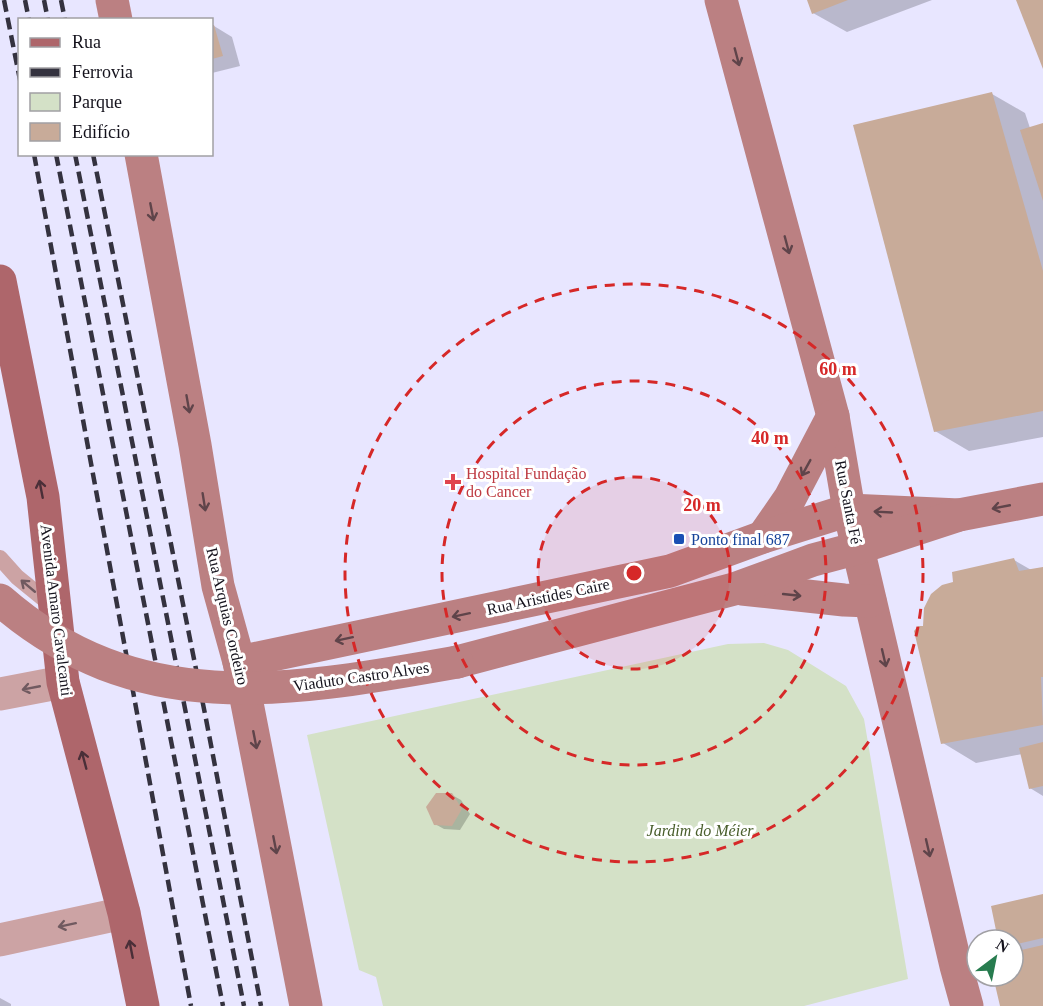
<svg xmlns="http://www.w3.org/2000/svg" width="1043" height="1006" viewBox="0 0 1043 1006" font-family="'Times New Roman',serif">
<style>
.green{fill:#d4e1c7}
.shadow{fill:#0003}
.building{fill:#c8ab99}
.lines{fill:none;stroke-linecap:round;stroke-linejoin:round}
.lane{stroke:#cca3a4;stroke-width:16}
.street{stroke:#cca3a4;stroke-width:33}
.secondary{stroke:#bb8082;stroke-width:33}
.primary{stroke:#ae666b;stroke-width:33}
.rail{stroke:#34323f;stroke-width:4.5;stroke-dasharray:12 6;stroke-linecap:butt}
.secondary-bridge{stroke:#bb8082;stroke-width:33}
.oneway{stroke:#5f444a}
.oneway2{stroke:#4a2f38}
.oneway3{stroke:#705a60}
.ring{fill:none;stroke:#d62828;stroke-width:3;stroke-dasharray:10 8}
.health-dot{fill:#e0444e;stroke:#fff;stroke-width:2}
.transit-dot{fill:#1a4fb4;stroke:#fff;stroke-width:2}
.labels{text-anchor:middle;stroke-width:6;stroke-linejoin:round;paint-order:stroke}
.health-label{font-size:16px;fill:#be3a42;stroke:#fff;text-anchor:start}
.street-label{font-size:16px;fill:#14121c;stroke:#fff}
.transit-label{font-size:16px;fill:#164399;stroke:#fff;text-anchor:start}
.park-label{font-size:16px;font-style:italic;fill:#495e2c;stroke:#fff}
.centre{fill:#d62828;stroke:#fff;stroke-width:3}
.ring-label{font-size:18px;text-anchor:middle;font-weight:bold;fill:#d62828;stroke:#fff;stroke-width:6;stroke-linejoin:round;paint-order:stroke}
</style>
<rect width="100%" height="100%" fill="#e8e6ff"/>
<polygon class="green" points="764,643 788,650 846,686 864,719 908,979 804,1006 383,1006 376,977 359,970 307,735 728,644"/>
<g class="shadow">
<polygon points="808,0 932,0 847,32 813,13"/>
<polygon points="214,26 232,37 240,66 212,73 212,27"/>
<polygon points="992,94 1025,113 1030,128 1043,124 1043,437 969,451 935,431"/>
<polygon points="1014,560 1033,571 1043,569 1043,796 1030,788 1022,754 976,763 943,743 925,627"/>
<polygon points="452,795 461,800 470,814 460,830 444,829 435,824"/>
<polygon points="1043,896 1043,1006 1001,1006 994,976 1013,976 1013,940 1000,940"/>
<polygon points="0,998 11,1004 11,1006 0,1006"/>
</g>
<g class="building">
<polygon points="807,0 848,0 812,14"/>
<polygon points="1016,0 1043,0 1043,69"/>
<polygon points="212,25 214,25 223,56 212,59"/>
<polygon points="992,92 1043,271 1043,411 934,432 853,125"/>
<polygon points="1043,123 1043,201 1020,130"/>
<polygon points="1014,558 1019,571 1043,567 1043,677 1041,677 1043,725 941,744 914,631 918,626 923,626 924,608 931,594 942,585 953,582 952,572"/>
<polygon points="1043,742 1043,786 1029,789 1019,748"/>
<polygon points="436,793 452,793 462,809 452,826 434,825 426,807"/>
<polygon points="1043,894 1043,938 1013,945 1013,940 998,940 991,906"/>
<polygon points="1043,945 1043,1006 1000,1006 993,976 1013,976 1013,952"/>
</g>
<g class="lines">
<polyline class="lane" points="0,558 17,577 55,608"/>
<g class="street">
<polyline points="0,694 63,682"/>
<polyline points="0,940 124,913"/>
</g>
<g class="secondary">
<polyline points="112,0 116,20"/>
<polyline points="721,0 833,416 849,510 956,966 967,1006"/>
<polyline points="141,154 195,445 218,586 239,662 306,1006"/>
<polyline points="763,537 790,498 833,416"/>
<polyline points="742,589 844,600 870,601"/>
<polyline points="239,662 670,571 763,537 849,510 959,515"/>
<polyline points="457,662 734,589 813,560 858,548 959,515 1043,499"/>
</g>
<polyline class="primary" points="0,281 43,497 63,682 124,913 143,1006"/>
<g class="rail">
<polyline points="4,0 20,80"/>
<polyline points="25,0 29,20"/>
<polyline points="44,0 48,20"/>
<polyline points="61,0 65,20"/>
<polyline points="34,154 191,1006"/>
<polyline points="56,154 223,1006"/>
<polyline points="75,154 244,1006"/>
<polyline points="93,154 206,719 261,1006"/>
</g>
<path class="secondary-bridge" d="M0,600C138,721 292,691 457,662"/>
</g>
<defs><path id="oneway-shaft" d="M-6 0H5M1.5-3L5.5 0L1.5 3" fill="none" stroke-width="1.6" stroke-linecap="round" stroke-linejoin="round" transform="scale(1.5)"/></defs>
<g class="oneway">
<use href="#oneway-shaft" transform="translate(737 57) rotate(75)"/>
<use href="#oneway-shaft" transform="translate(152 212) rotate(79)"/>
<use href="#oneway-shaft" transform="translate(787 245) rotate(75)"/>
<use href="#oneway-shaft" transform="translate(188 404) rotate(80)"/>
<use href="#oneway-shaft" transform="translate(806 468) rotate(119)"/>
<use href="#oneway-shaft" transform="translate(204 502) rotate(81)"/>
<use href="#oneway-shaft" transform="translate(1001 507) rotate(169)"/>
<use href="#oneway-shaft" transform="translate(883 512) rotate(-177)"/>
<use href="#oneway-shaft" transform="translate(792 595) rotate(6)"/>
<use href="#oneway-shaft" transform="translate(461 615) rotate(168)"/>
<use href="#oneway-shaft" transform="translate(344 639) rotate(168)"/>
<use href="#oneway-shaft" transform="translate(884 658) rotate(77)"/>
<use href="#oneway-shaft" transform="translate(255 740) rotate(79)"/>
<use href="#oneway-shaft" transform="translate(275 845) rotate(79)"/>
<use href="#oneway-shaft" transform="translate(928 848) rotate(77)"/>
</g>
<g class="oneway2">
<use href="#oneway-shaft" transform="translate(41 489) rotate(-101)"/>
<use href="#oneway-shaft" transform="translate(84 760) rotate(-105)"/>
<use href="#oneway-shaft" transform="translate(131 949) rotate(-101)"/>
</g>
<g class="oneway3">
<use href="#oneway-shaft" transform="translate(28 586) rotate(-140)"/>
<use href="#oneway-shaft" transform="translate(31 688) rotate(169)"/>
<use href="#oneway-shaft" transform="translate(67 925) rotate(168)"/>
</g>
<circle cx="634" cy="573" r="96" fill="#d62828" fill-opacity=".12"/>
<g class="ring">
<circle cx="634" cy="573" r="96"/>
<circle cx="634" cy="573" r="192"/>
<circle cx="634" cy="573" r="289"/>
</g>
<path class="health-dot" d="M450 473h6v6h6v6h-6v6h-6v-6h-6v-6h6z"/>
<rect class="transit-dot" x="673" y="533" width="12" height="12" rx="3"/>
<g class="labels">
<g class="health-label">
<text x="466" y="479">Hospital Fundação<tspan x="466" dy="18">do Cancer</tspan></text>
</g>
<g class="street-label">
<text transform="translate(849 502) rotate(79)" y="6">Rua Santa Fé</text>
<text transform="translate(548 596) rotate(-12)" y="6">Rua Aristides Caire</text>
<text transform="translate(57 610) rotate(83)" y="6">Avenida Amaro Cavalcanti</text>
<text transform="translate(228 616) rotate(77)" y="6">Rua Arquias Cordeiro</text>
<text transform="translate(361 676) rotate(-8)" y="6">Viaduto Castro Alves</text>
</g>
<g class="transit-label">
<text x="691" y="545">Ponto final 687</text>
</g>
<g class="park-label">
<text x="700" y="836">Jardim do Méier</text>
</g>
</g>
<circle cx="634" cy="573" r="9" class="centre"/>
<g class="ring-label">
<text x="838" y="375">60 m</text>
<text x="770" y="444">40 m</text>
<text x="702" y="511">20 m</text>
</g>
<rect x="18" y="18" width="195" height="138" fill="#ffffff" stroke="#a1a0a4" stroke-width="1.5"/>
<rect x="30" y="38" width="30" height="9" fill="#ae666b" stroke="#a1a0a4" stroke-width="1.5"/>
<text x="72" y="48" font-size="18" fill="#14121c">Rua</text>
<rect x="30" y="68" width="30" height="9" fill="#34323f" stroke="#a1a0a4" stroke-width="1.5"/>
<text x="72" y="78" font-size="18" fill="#14121c">Ferrovia</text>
<rect x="30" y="93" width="30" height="18" fill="#d4e1c7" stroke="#a1a0a4" stroke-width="1.5"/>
<text x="72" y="108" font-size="18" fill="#14121c">Parque</text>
<rect x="30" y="123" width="30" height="18" fill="#c8ab99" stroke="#a1a0a4" stroke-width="1.5"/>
<text x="72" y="138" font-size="18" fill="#14121c">Edifício</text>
<g transform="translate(995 958) rotate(32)"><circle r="28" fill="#ffffff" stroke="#a1a0a4" stroke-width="1.5"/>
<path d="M0-4.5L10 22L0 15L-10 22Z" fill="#277c4f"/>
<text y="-9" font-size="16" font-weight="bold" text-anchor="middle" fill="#14121c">N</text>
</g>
</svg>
